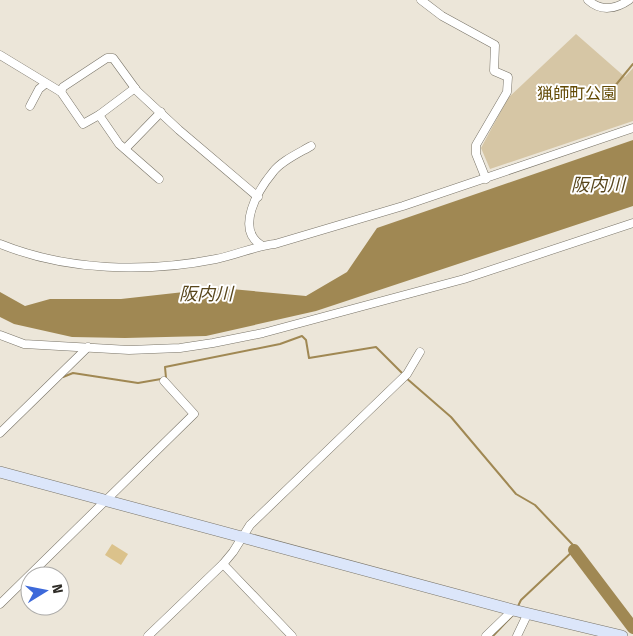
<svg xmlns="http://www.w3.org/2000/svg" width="633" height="636" viewBox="0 0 633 636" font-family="'Fira Sans','Noto Sans JP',sans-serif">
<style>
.green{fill:#d6c6a5}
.water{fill:#a08853}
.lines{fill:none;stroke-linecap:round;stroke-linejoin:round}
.stream{stroke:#a08853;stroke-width:2}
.river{stroke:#a08853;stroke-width:12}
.building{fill:#dbc28b}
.street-casing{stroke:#797468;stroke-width:9}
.secondary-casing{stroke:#797468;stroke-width:12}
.street{stroke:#fff;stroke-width:8}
.secondary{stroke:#dce6fa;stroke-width:11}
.labels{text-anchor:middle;stroke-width:4;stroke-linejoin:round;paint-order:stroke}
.park-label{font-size:16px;fill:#634a04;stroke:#fff}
.water-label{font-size:18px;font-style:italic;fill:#58461c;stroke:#fff}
</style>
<rect width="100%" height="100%" fill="#ece6d9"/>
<polygon class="green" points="576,34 625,77 633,68 633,121 490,169 481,148 508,98"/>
<polygon class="water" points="633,140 633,206 316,311 206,336 125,338 72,337 14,324 0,317 0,292 25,306 50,299 121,299 220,288 306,296 347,272 377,228"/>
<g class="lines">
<g class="stream">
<polyline points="610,92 633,64"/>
<polyline points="63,377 73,373 138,383 161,379"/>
<polyline points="405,377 451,417 516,494 535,505 573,545 574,550 521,600 518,606"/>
<polyline points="166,378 165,367 280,344 302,336 306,340 309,358 376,347 403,374"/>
<polyline points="493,636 513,615"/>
</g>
<polyline class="river" points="574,550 633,628"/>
</g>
<polygon class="building" points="112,544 128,554 121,565 105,555"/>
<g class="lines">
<defs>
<g id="street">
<polyline points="421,0 442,16 495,45 494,71 508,77 507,92 476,145 476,154 486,179"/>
<path d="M588,0C601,12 616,9 629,0"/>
<polyline points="0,55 61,92 83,124 99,115 119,144 159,179"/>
<polyline points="61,92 63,87 107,58 113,58 137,91 179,130 258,197"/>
<polyline points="30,106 39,89 45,84"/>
<polyline points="99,115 135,88"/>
<polyline points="125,149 161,112"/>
<path d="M0,244C67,271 146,273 216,259C236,255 255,246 275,244L403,206L633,128"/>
<path d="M261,245C235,229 258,190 273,172C281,161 299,153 311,146"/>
<polyline points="0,335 24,344 129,350 180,348 213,343 263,333 464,279 633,223"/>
<polyline points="0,433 88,347"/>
<polyline points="223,564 292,636"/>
<polyline points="0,604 194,414 164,381"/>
<polyline points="148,636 223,564 233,552 250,525 407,374 420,352"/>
<polyline points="486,636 513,610"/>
<polyline points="517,636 528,613"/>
</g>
<polyline id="secondary" points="0,472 513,610 622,636"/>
</defs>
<use href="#street" class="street-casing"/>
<use href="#secondary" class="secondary-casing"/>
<use href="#street" class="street"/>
<use href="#secondary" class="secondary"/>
</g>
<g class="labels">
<g class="park-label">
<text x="577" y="99">猟師町公園</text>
</g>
<g class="water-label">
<text x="598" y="191">阪内川</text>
<text x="206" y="300">阪内川</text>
</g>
</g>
<g transform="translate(45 591) rotate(80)"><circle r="24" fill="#ffffff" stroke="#abaaa8"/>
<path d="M0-4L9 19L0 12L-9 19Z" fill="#3d69da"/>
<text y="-8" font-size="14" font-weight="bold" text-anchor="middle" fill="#2d2b26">N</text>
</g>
</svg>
